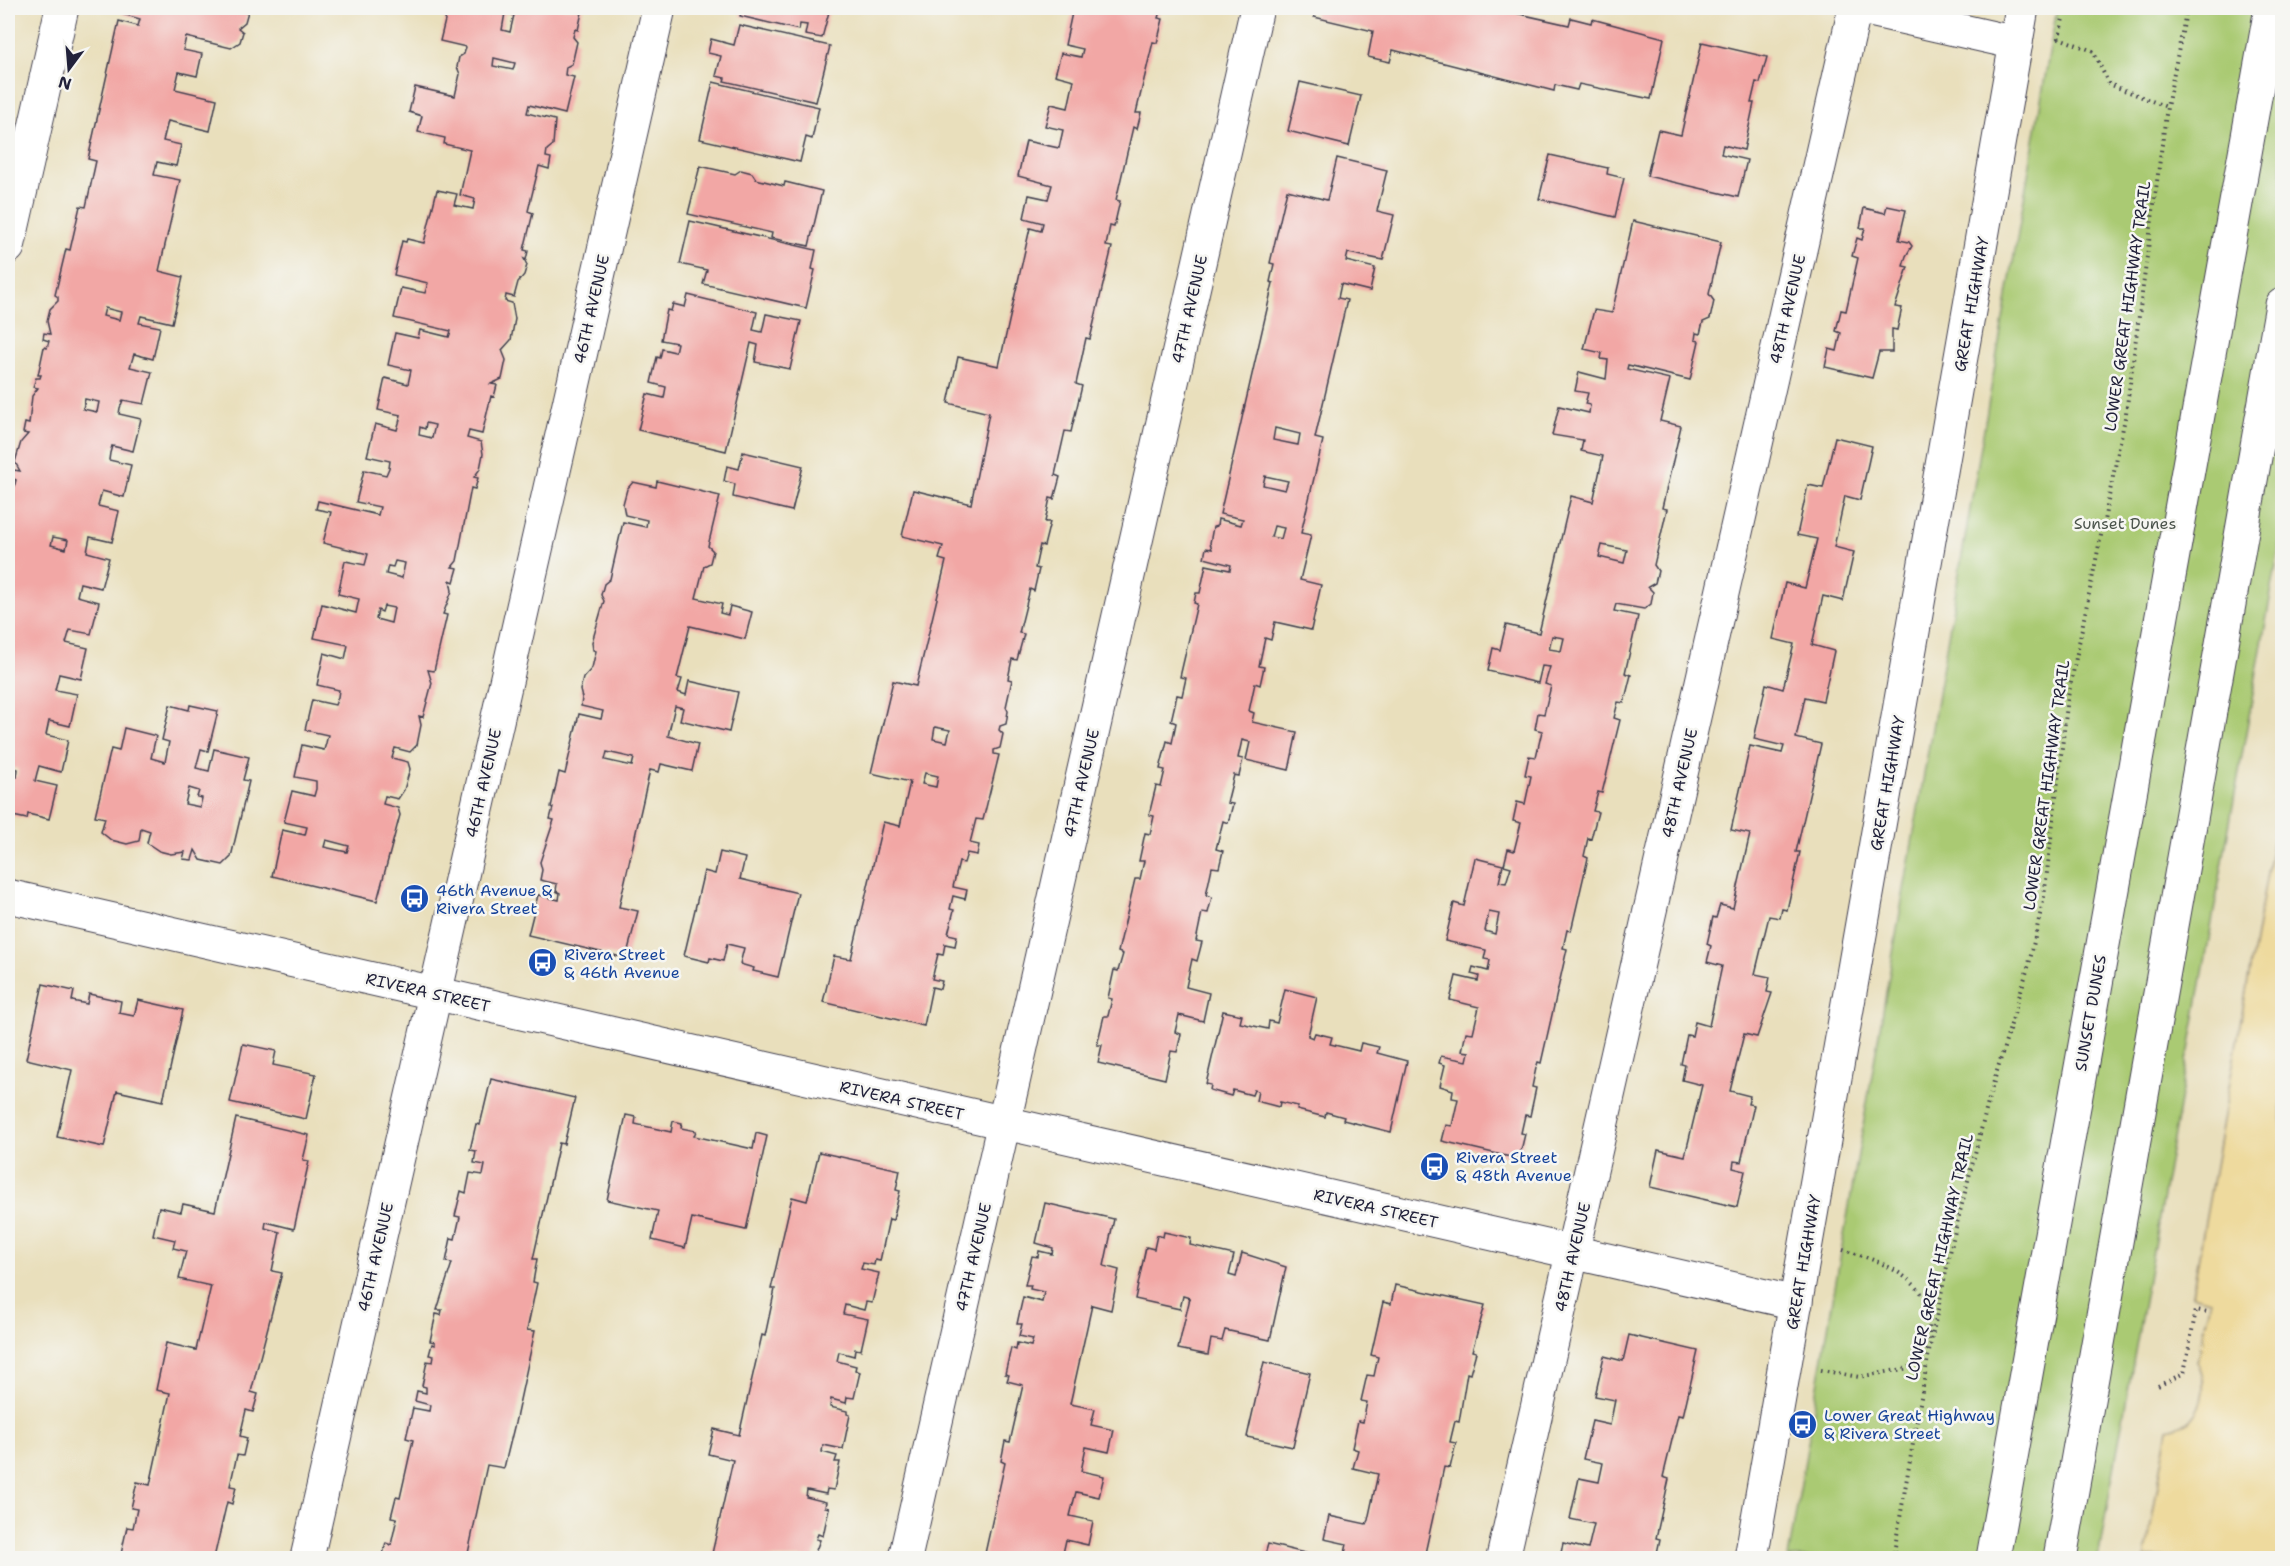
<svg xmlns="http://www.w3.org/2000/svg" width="2290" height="1566" viewBox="0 0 2290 1566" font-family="'Shantell Sans',sans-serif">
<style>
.green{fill:#aaca73;stroke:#667657;stroke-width:1.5}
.sand{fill:#eeda9e;stroke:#887e6c;stroke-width:1.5}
.building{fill:#f2a7a5;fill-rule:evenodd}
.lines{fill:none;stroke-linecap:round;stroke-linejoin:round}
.street-casing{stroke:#403e4e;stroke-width:35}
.secondary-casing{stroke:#403e4e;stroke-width:35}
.path{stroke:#403e4e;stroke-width:4;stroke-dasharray:1.5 4.5;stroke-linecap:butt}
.street{stroke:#fff;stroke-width:33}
.secondary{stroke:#fff;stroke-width:33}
.labels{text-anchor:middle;stroke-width:5;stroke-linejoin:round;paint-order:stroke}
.street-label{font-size:16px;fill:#22223b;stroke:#f6f6f2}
.park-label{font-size:16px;fill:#4b544c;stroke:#f6f6f2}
.transit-label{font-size:16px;fill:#164399;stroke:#f6f6f2;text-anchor:start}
</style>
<rect width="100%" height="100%" fill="#f6f6f2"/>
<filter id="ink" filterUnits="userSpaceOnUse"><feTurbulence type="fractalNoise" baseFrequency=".0167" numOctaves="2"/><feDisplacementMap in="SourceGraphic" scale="12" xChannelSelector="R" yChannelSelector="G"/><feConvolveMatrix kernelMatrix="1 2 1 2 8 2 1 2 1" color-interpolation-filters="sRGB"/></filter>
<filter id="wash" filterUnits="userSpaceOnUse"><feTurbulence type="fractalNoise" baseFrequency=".008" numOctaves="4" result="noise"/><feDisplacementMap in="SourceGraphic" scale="24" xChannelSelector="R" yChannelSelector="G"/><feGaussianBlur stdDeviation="1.35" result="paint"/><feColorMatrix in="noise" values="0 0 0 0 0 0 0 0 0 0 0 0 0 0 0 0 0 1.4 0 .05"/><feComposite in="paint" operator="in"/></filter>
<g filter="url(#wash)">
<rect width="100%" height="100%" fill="#e9dfbc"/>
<polygon class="green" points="2057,8 2282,8 2282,532 2098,1558 1788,1558"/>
<path class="sand" d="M2282,789V1558H2145L2168,1429C2175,1427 2185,1425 2190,1420C2205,1404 2207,1380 2197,1362L2210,1300L2192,1295Z"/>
<g id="blocks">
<g class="building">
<path d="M123,8H249L245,22L238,28L243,32L240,42L231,48L186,37L183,50L202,54L197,76L179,72L175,89L217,99L210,131L168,121L163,141L181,145L176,166L157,162L154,175L180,180L159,271L183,277L172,323L141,316L139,323L160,327L153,359L134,354L130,367L152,372L144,404L123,400L120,408L119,414L141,419L133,451L112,446L110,453L109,460L131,465L124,497L102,491L98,506L119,511L112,542L90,537L87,552L109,558L101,588L80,583L77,596L99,602L91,634L70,630L66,643L88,648L81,679L59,674L55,690L77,694L70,726L49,721L46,735L68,740L61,772L39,766L37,773L35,781L57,786L49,819L28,814L27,819L8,815V775L17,777L18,769L8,767V497L15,484L16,480L12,478L14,470L20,471L15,462L21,442L28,434L23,433L25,423L29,424L32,396L38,388L33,387L36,378H40L41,375H38L44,347L47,348L49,341L43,339L44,333L50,334L47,321L50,309L58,301V297L55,295L66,249L70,250L80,206L86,207L96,161L88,159L119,21L138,26L140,19L122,14ZM105,308L121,312L119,320L103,316ZM85,399L99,402L97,412L83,409ZM53,537L68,540L66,549L51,545Z"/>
<path d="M448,8L475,10L476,8H482L499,11L500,8H583L578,30L575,29L573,37L577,42L572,64L566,67L565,75L574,77L565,114L529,105L527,113L555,120L553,145L547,150L546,157L551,158L549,169L539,166L528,211L533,213L524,250L528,251L526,260L524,259L527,265L524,275L518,282L514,297L506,295L505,301L512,303L515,319L511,340L502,350L506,360L502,379L491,384L497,385L494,397L491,396L482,434L469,431L467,438L481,442L483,454L480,469L474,477L478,478L475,489L471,488L457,561L452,567L458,568L454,582L450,580L452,591L443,614L447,615L434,671L428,670L432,683L423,717L419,716L421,725L417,745L410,752L395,748L392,758L408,762L410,769L404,790L398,799L385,796L383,804L398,808L400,815L377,901L272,876L282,830L305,835L307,827L284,822L292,791L314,796L316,789V781L295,777L302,745L324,750L326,743L328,735L305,730L312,700L335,705L338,697L339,690L317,685L324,653L345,659L348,645L314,638L322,604L356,613L359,599L338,594L345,561L365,565L368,554L323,543L331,512L316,509L318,501L378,515L380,507L356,502L364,470L386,475L389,468L390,461L367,456L375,424L397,430L399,423L401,415L378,410L385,378L408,384L411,370L388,365L395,333L418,338L420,330L449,337L451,331L394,318L401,288L425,293L428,283L394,275L402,241L406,242L407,239L424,243L437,190L457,194L454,205L473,209L475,199L460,195L470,150L444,144L445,138L418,132L422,116L409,112L415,87L455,96L460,74L457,67L459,57L464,54L466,47L440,41ZM505,13L514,15L510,32L502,30ZM494,58L515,63L513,70L493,66ZM426,423L435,425L432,438L419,435L420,427L425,429ZM395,561L405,563L402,578L386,574L388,566L393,567ZM384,606L394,608L391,623L376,619L378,610L382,612ZM326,840L349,846L347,852L324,847Z"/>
<polygon points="742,8 830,8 822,38 805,35 807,25 800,24 799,30 740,16"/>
<path d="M1073,8H1161L1158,18L1163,19L1157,43L1153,42L1136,113H1141L1137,129L1133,127L1116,200L1120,201L1114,227L1110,226L1106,246L1112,247L1090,339L1086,338L1076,384L1082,386L1071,432L1065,431L1055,475L1060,477L1054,499L1050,498L1045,522H1050L1044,546L1040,545L1035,568L1039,569L1034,591L1030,589L1019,633L1024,634L1017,660L1012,659L1008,679L1012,680L1006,707L1008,711L1006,724L1000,726L999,730L1003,734L1000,748L994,750V754L999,755L983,820L976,819L970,843L979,845L977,855L967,853L964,863L959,862L953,887L967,890L965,899L953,896L950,909L954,910L948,934L957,936L955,946L945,944L943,955L938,954L932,979L942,981L940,989L932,987L924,1026L823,1002L834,956L851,959L883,822L900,826L910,782L871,773L893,681L916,686L946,561L939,559L943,546L902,536L913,490L971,504L989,413L948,403L958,357L999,366L1030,228L1041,231L1043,223L1024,218L1029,195L1048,199L1052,185L1018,176L1026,141L1059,148L1063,130L1045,126L1051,104L1068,108L1074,80L1055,75L1061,53L1081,57L1083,49L1065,45ZM935,727L950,730L947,742L933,739ZM925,773L938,776L936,787L922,784Z"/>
<polygon points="1316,8 1493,8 1569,25 1571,18 1591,23 1592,19 1664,38 1651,99 1579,84 1577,90 1555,85 1554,91 1393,50 1390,62 1368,57 1373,31 1314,17"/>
<polygon points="739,25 830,46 816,102 724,81 725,78 716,76 721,56 708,53 711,39 734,45"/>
<polygon points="1702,42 1767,57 1760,83 1756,82 1751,103 1754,103 1744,150 1723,145 1721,154 1747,160 1738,197 1647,176 1658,130 1681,135"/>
<polygon points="713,82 819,107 812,139 806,137 800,162 700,139"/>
<polygon points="1300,82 1361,96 1349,146 1288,131"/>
<polygon points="1550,155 1608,168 1607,174 1624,178 1615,217 1539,199"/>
<path d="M1337,158L1387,170L1377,211L1394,215L1383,260L1348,253L1346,261L1375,268L1370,291L1341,284L1338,298L1347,300L1315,438L1323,440L1301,533L1311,535L1300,580L1321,585L1311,630L1275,622L1271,640L1265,638L1259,666L1264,667L1260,685L1255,683L1249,711L1254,713L1252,722L1297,732L1289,770L1246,760L1250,742L1242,740L1238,758L1243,759L1239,776L1234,775L1227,803L1233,804L1228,823L1223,821L1216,849L1223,851L1219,868L1212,867L1206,895L1212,897L1208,913L1202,912L1196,941L1202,942L1197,961L1192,959L1186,987L1209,993L1203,1021L1179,1015L1175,1032L1181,1034L1177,1052L1171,1051L1165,1079L1098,1063L1102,1045H1097L1104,1016H1108L1112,999L1108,998L1114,970L1118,971L1123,954L1118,952L1135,879H1140L1144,861H1139L1145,833L1150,834L1154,816L1149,815L1156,786L1161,787L1165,770L1160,769L1167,741L1172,743L1176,723L1171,721L1177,695L1182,696L1186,678L1180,677L1197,604L1194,603L1196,593H1200L1206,565L1230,570L1231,565L1204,558L1206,548L1212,549L1210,543L1213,527L1217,526L1218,519L1241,525L1243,519L1220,514L1273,283L1270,282L1274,264L1270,263L1287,190L1327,200ZM1275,428L1300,434L1298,445L1273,440ZM1265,476L1288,481L1285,490L1263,485ZM1274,526L1284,528L1281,539L1271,537Z"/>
<polygon points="700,166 735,174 741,170 752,173 756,179 784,186 785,182 822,191 809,246 771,238 772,233 688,214"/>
<polygon points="1887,206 1906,210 1899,240 1909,242 1912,246 1906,256 1903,266 1908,267 1895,307 1902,308 1897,330 1892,329 1892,352 1879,352 1872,378 1825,367 1829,349 1837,351 1841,333 1836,331 1841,310 1846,311 1858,258 1852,256 1857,238 1862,240 1865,228 1860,228 1864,208 1885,213"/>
<polygon points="690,221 816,250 812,269 815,270 806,308 703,284 707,270 680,264"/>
<path d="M1633,221L1721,242L1709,294L1714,301L1710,319L1703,322L1700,334L1696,333L1695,340L1699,341L1690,380L1628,365L1627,369L1670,379L1660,421L1681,426L1662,508L1667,509L1654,565L1658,571L1655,583L1648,587L1653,592L1651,604L1644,609L1616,604L1614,611L1638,616L1625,673L1631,675L1624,703L1618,702L1614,718L1620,720L1602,793L1598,792L1593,811L1598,812L1591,839L1588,838L1584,856L1588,858L1571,931L1567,930L1563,948L1567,949L1541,1063L1538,1062L1536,1068L1532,1087L1536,1088L1530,1116L1525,1115L1521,1133L1525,1134L1519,1159L1442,1141L1446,1125L1452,1126L1458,1099L1452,1098L1453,1090L1440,1086L1445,1065L1439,1063L1441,1056L1467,1061L1469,1052L1462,1051L1466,1032L1473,1033L1479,1007L1450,1000L1456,976L1478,981L1479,976L1471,974L1473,967L1488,971L1490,960L1484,959L1486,950L1445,941L1454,903L1464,906L1475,858L1503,865L1499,882L1506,883L1511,867L1504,865L1508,849L1514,851L1521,823L1513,821L1517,802L1525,804L1531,776L1525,775L1529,756L1536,757L1542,731L1535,729L1538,713L1544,714L1551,686L1545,684L1550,667L1542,666L1538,683L1488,671L1493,648L1500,650L1506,625L1539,633L1571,496L1593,502L1603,456L1581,451L1583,440L1552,435L1559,406L1589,413L1590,405L1585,404L1588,393L1575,391L1579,372L1606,379L1608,360L1601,359L1602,353L1584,349L1594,310L1612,313ZM1602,545L1627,550L1624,563L1599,557ZM1552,636L1564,638L1561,651L1549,649ZM1489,912L1499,914L1495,934L1485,931Z"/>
<polygon points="688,295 757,312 753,330 762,332 766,314 801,321 790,369 755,362 758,345 751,343 726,451 638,430 647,394 664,398 666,387 651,383 657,357 660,358 662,349 675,352 677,343 661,340 667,310 671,311 673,304 685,307"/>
<polygon points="1835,437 1872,446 1860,500 1845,496 1834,547 1854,552 1843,601 1823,596 1812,645 1834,651 1823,701 1805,697 1796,738 1821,744 1796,852 1800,852 1787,910 1782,909 1780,918 1769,916 1755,974 1770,977 1767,992 1772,993 1757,1037 1744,1034 1730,1091 1750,1096 1748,1104 1754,1105 1741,1162 1734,1161 1733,1168 1745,1171 1737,1207 1650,1187 1658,1150 1685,1156 1702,1085 1682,1080 1685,1065 1681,1064 1687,1035 1692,1036 1695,1022 1709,1026 1722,966 1707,962 1711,946 1707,944 1713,917 1716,918 1720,905 1733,908 1750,834 1731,830 1750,746 1782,753 1784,746 1754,739 1766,684 1783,689 1794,644 1773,639 1785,583 1805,588 1817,539 1797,535 1808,485 1823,488"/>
<polygon points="743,452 803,466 792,511 733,497 735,484 724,481 727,466 739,469"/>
<path d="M657,481L720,496L708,546L713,551L710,563L704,566L696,598L722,604L720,613L728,615L730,606L752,612L745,639L690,626L677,678L682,679L678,692L686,695L689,681L738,692L729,732L680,720L683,708L675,706L668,736L698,744L692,771L661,764L659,772L650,770L619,907L638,911L626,958L528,935L538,895L559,900L560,893L556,891L557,884L540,880L542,870L540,862L554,820L550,819L553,808L551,807L559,772L565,774L579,714L601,719L603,711L581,706L582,698L580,690L583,678L592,668L596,651L593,650L592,642L604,601L601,595L604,584L610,579L623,522L646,527L647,520L625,515L623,504L627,489L633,482L656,487ZM607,752L634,758L632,766L605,760Z"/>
<path d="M170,705L189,710L190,705L218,711L208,751L201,749L196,768L209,771L214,749L249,757L243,780L249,781L231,857L223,865L201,860L195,850L192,860L183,859L185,852L171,854L159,851L147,843L150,831L141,828L139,841L127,844L111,840L101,832L105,818L95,816L111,749L119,751L124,728L156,736L151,758L165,762L169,742L162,740ZM189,788L199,791L197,797L202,798L200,807L185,804Z"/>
<polygon points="720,852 745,858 740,879 798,893 778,977 753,971 754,968 740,964 744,948 727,944 723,961 710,958 709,962 684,956 704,871 715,874"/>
<polygon points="43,984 74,991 72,1001 87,1004 89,994 121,1001 119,1013 134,1016 138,1000 183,1010 163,1101 117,1091 104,1147 57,1137 72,1070 26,1059"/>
<polygon points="1285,989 1317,997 1308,1036 1313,1038 1315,1033 1332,1037 1330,1044 1359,1051 1361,1043 1379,1047 1377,1053 1407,1061 1391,1132 1343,1120 1344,1117 1326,1112 1325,1117 1297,1110 1298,1106 1280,1102 1279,1107 1256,1101 1258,1091 1254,1090 1252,1095 1233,1090 1231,1096 1210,1090 1211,1085 1206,1084 1223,1011 1242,1015 1240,1023 1268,1029 1269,1021 1277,1023"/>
<polygon points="243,1044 276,1051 273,1065 316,1074 306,1119 230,1102"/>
<polygon points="491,1079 575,1098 564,1144 559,1143 533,1259 537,1259 533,1282 537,1283 527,1330 535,1331 515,1423 504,1468 487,1465 467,1558 382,1558 386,1543 391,1545 397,1518 391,1517 396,1497 400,1498 413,1440 406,1438 413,1408 429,1411 430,1405 415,1401 417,1391 426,1393 426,1387 422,1386 427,1361 433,1362 434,1356 429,1355 432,1344 435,1345 435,1342 430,1341 436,1314 441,1315 442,1310 437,1310 452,1263 446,1262 451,1238 455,1239 460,1217 455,1216 461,1191 466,1193 470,1173 483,1175 485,1165 474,1163 476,1151 470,1150 476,1124 480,1125"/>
<polygon points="626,1115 636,1117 635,1124 671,1132 673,1121 682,1123 681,1128 696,1131 694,1136 753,1149 756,1133 767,1136 746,1230 692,1218 685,1248 652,1240 658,1211 607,1200"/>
<polygon points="236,1118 309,1135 303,1160 309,1161 294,1229 266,1222 265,1228 280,1232 272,1271 282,1273 251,1392 258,1394 253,1412 246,1410 240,1436 247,1438 243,1456 237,1455 230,1486 236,1487 232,1504 227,1502 214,1558 126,1558 127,1556 121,1554 127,1527 133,1528 137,1509 131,1508 137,1482 150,1485 170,1393 156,1390 166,1343 196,1350 211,1286 179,1279 186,1251 173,1248 175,1240 153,1235 159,1207 181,1212 183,1204 215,1211"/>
<polygon points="819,1152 900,1170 896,1190 900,1191 893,1220 889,1219 880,1261 875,1260 874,1265 863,1263 861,1269 879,1273 872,1303 866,1302 864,1310 845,1305 843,1314 868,1319 861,1350 855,1349 854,1356 839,1352 837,1361 856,1366 855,1370 860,1372 854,1398 847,1397 846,1403 831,1399 830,1407 847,1411 847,1414 850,1415 843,1449 823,1445 822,1452 837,1456 835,1462 840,1462 834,1490 827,1489 826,1494 807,1490 806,1497 826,1502 825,1507 829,1508 823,1536 818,1534 816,1539 820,1540 813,1558 711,1558 733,1460 708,1454 714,1429 739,1435 762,1335 765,1336 775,1289 771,1289 792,1197 807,1201"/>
<polygon points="1045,1203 1114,1219 1104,1266 1119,1270 1111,1310 1092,1305 1070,1404 1095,1409 1091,1425 1114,1430 1109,1452 1086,1447 1081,1471 1104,1476 1099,1497 1076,1492 1070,1516 1093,1521 1088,1545 1066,1540 1062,1558 984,1558 1005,1463 1001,1461 1005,1441 1010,1442 1023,1385 1007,1381 1009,1375 1005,1374 1011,1348 1016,1350 1017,1343 1031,1346 1033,1339 1019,1336 1022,1324 1017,1324 1023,1297 1042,1302 1044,1292 1030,1289 1031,1285 1025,1285 1032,1256 1038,1257 1039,1251 1052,1254 1053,1248 1036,1243"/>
<polygon points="1164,1232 1191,1238 1190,1245 1234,1255 1229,1275 1236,1277 1242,1253 1286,1267 1270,1340 1225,1330 1222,1341 1211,1339 1208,1355 1178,1349 1190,1298 1183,1296 1180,1309 1135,1299 1146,1247 1154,1249 1157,1235 1163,1237"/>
<polygon points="1395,1285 1485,1305 1472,1351 1476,1352 1470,1374 1467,1373 1459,1422 1455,1421 1450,1442 1456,1443 1450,1468 1444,1467 1424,1558 1344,1558 1347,1544 1324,1539 1329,1516 1366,1524 1368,1520 1378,1474 1353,1468 1358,1450 1352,1448 1358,1421 1363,1422 1367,1402 1361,1401 1367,1375 1374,1376 1378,1357 1371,1355 1383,1302 1391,1304"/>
<polygon points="1629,1335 1698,1351 1683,1416 1678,1415 1663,1477 1669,1479 1656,1538 1660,1539 1656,1558 1560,1558 1563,1543 1588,1549 1594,1524 1570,1519 1579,1478 1599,1482 1603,1463 1583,1459 1592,1421 1610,1425 1615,1400 1595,1396 1604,1356 1623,1361"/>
<polygon points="1264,1362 1310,1373 1293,1447 1247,1437"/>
<polygon points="1268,1544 1325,1558 1264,1558"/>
</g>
</g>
</g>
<g filter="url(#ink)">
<use href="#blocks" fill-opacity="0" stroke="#403e4e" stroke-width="1.5"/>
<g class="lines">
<defs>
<g id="street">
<polyline points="1861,8 2016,43"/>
<polyline points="8,247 62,8"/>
<polyline points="8,896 1796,1303"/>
<polyline points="307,1558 659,8"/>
<polyline points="905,1558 1257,8"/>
<polyline points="1503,1558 1855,8"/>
<polyline points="1993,1558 2271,8"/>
<polyline points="2060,1558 2282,305"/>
</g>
<polyline id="secondary" points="1751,1558 2022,8"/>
</defs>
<use href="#street" class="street-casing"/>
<use href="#secondary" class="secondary-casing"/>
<g class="path">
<polyline points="2065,8 2059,38 2093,51 2109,84 2167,107"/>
<path d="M1843,1250C1874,1259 1910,1271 1927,1302C1931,1311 1929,1329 1929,1340"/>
<polyline points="1821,1370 1859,1377 1909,1368 1929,1347"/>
<polyline points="2158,1386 2184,1373 2196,1310 2207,1312"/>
<polyline points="1893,1558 1930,1346 1953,1239 1991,1091 2029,964 2044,897 2068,697 2126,413 2167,107 2187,8"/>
</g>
<use href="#street" class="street"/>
<use href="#secondary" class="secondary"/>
</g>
</g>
<defs>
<symbol id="bus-disc" viewBox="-11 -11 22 22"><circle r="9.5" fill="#1a4fb4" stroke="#f6f6f2"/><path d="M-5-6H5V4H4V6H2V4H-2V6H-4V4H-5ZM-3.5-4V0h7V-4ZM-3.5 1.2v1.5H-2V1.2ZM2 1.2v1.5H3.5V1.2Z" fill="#fff"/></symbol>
</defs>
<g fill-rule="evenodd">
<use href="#bus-disc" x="398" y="882" width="33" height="33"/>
<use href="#bus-disc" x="526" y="946" width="33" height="33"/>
<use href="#bus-disc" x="1418" y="1150" width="33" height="33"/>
<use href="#bus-disc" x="1786" y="1408" width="33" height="33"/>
</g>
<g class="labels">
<g class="street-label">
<text transform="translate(1971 304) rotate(-80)" y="6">GREAT HIGHWAY</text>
<text transform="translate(2127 306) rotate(-82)" y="6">LOWER GREAT HIGHWAY TRAIL</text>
<text transform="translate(591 309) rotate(-77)" y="6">46TH AVENUE</text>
<text transform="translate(1189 309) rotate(-77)" y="6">47TH AVENUE</text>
<text transform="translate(1787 309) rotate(-77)" y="6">48TH AVENUE</text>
<text transform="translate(483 783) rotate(-77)" y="6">46TH AVENUE</text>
<text transform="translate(1081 783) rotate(-77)" y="6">47TH AVENUE</text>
<text transform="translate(1679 783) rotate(-77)" y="6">48TH AVENUE</text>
<text transform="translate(1887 783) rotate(-80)" y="6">GREAT HIGHWAY</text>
<text transform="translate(2046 785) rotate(-82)" y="6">LOWER GREAT HIGHWAY TRAIL</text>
<text transform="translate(428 992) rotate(13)" y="6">RIVERA STREET</text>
<text transform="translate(2090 1013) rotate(-80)" y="6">SUNSET DUNES</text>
<text transform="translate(902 1100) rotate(13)" y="6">RIVERA STREET</text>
<text transform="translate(1376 1208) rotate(13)" y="6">RIVERA STREET</text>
<text transform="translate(375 1257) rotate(-77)" y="6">46TH AVENUE</text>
<text transform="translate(973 1257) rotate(-77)" y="6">47TH AVENUE</text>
<text transform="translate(1572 1257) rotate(-77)" y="6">48TH AVENUE</text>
<text transform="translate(1939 1257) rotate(-77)" y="6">LOWER GREAT HIGHWAY TRAIL</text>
<text transform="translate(1803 1262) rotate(-80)" y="6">GREAT HIGHWAY</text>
</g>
<g class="park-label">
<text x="2125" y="529">Sunset Dunes</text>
</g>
<g class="transit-label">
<text x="436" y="896">46th Avenue &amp;<tspan x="436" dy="18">Rivera Street</tspan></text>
<text x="564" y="960">Rivera Street<tspan x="564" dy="18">&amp; 46th Avenue</tspan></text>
<text x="1456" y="1163">Rivera Street<tspan x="1456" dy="18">&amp; 48th Avenue</tspan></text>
<text x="1824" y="1421">Lower Great Highway<tspan x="1824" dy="18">&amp; Rivera Street</tspan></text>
</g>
</g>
<rect width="2290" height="1566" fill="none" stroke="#f6f6f2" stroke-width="30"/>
<g transform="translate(69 69) rotate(196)" stroke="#f6f6f2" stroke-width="4.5" paint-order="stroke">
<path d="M0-4.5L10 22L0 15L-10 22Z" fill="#22223b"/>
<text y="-9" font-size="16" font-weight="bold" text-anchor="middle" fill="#22223b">N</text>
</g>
</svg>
